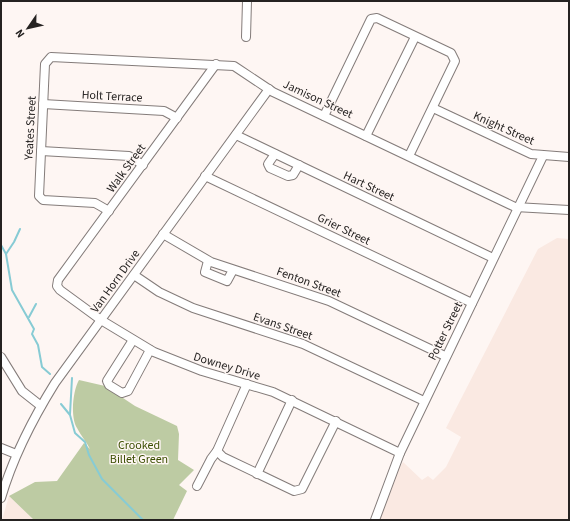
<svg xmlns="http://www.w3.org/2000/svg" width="570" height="521" viewBox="0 0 570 521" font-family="'Source Sans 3',sans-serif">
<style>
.built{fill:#fae9e2}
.green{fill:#bdcba3}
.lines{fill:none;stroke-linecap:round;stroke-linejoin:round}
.stream{stroke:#87cbd4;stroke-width:2}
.minor-casing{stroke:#847c7a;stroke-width:10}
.minor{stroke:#fff;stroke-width:8}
.labels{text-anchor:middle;stroke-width:3;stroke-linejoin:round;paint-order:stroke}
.street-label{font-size:12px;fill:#252221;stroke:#fef6f3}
.park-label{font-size:12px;fill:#3b4e00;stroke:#fef6f3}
</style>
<rect width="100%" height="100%" fill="#fef6f3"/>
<g class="built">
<polygon points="557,238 569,239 569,520 378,520 390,484 403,462 422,480 428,476 433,480 446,467 461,437 446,428 538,249"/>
<polygon points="9,496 34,520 2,520"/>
</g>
<path class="green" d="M79,380L105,386L135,406L177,426L179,434L178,460L194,470L179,485L187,491L173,520H34L9,496L35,482L57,481L84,443L90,449C86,441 81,436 77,428C70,417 73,390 79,380Z"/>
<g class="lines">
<g class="stream">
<polyline points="1,245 6,254 12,290 34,329 32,334 38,345 42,367 50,374"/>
<polyline points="6,254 14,242 20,229"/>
<polyline points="29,317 36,304"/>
<polyline points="61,404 70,415 75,433 85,442 89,455 102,479 143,520"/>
<polyline points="70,414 72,378"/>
</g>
<defs>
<g id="minor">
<polyline points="246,37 247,1"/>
<polyline points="216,64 58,280 57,286 60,290 101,320 154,352 202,371 273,392 400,453"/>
<polyline points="43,104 164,111 177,118"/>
<polyline points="433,108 531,154 569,157"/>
<polyline points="324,116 371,19 377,18 451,53 455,61 409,156"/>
<polyline points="236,135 493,258"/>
<polyline points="366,136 415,37"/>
<polyline points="41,151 129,156 143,165"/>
<polyline points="275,154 268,164 270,168 288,176 293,175 299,165"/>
<polyline points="205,176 472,303"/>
<polyline points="109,211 95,203 43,200 39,196 45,64 51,57 234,66 273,92 515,207 569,210"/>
<polyline points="163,234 211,262 329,301 445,356"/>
<polyline points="208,261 205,272 227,281 233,270"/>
<polyline points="134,275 159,292 193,308 303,344 424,401"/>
<polyline points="133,340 107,381 109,385 122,393 128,391 150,350"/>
<polyline points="1,357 22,391 41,406"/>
<polyline points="1,448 16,454"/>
<polyline points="217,451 223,457 294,491 302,489 336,421"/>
<polyline points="257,474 292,400"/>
<polyline points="197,486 211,459 217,451 247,384"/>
<path d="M1,498C13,457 32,420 55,383L269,89"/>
<polyline points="375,520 400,453 543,156"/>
</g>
</defs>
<use href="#minor" class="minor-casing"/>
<use href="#minor" class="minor"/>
</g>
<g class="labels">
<g class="street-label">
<text transform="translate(112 96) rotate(3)" y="4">Holt Terrace</text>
<text transform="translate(318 99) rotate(25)" y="4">Jamison Street</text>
<text transform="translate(30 128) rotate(-87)" y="4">Yeates Street</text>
<text transform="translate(504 128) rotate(24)" y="4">Knight Street</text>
<text transform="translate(126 168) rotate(-54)" y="4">Walk Street</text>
<text transform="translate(369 186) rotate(25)" y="4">Hart Street</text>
<text transform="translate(344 229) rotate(26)" y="4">Grier Street</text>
<text transform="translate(115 281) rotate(-54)" y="4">Van Horn Drive</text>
<text transform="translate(309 282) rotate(20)" y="4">Fenton Street</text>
<text transform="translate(283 326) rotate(19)" y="4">Evans Street</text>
<text transform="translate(445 331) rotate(-64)" y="4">Potter Street</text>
<text transform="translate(227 366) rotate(17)" y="4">Downey Drive</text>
</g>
<g class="park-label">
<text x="139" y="449">Crooked<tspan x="139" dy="14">Billet Green</tspan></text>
</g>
</g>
<rect width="570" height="521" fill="none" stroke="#252221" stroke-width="4"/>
<g transform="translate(28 28) rotate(236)" stroke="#fef6f3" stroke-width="3" paint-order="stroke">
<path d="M0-3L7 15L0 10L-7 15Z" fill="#252221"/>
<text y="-6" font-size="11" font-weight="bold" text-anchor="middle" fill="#252221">N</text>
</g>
</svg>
